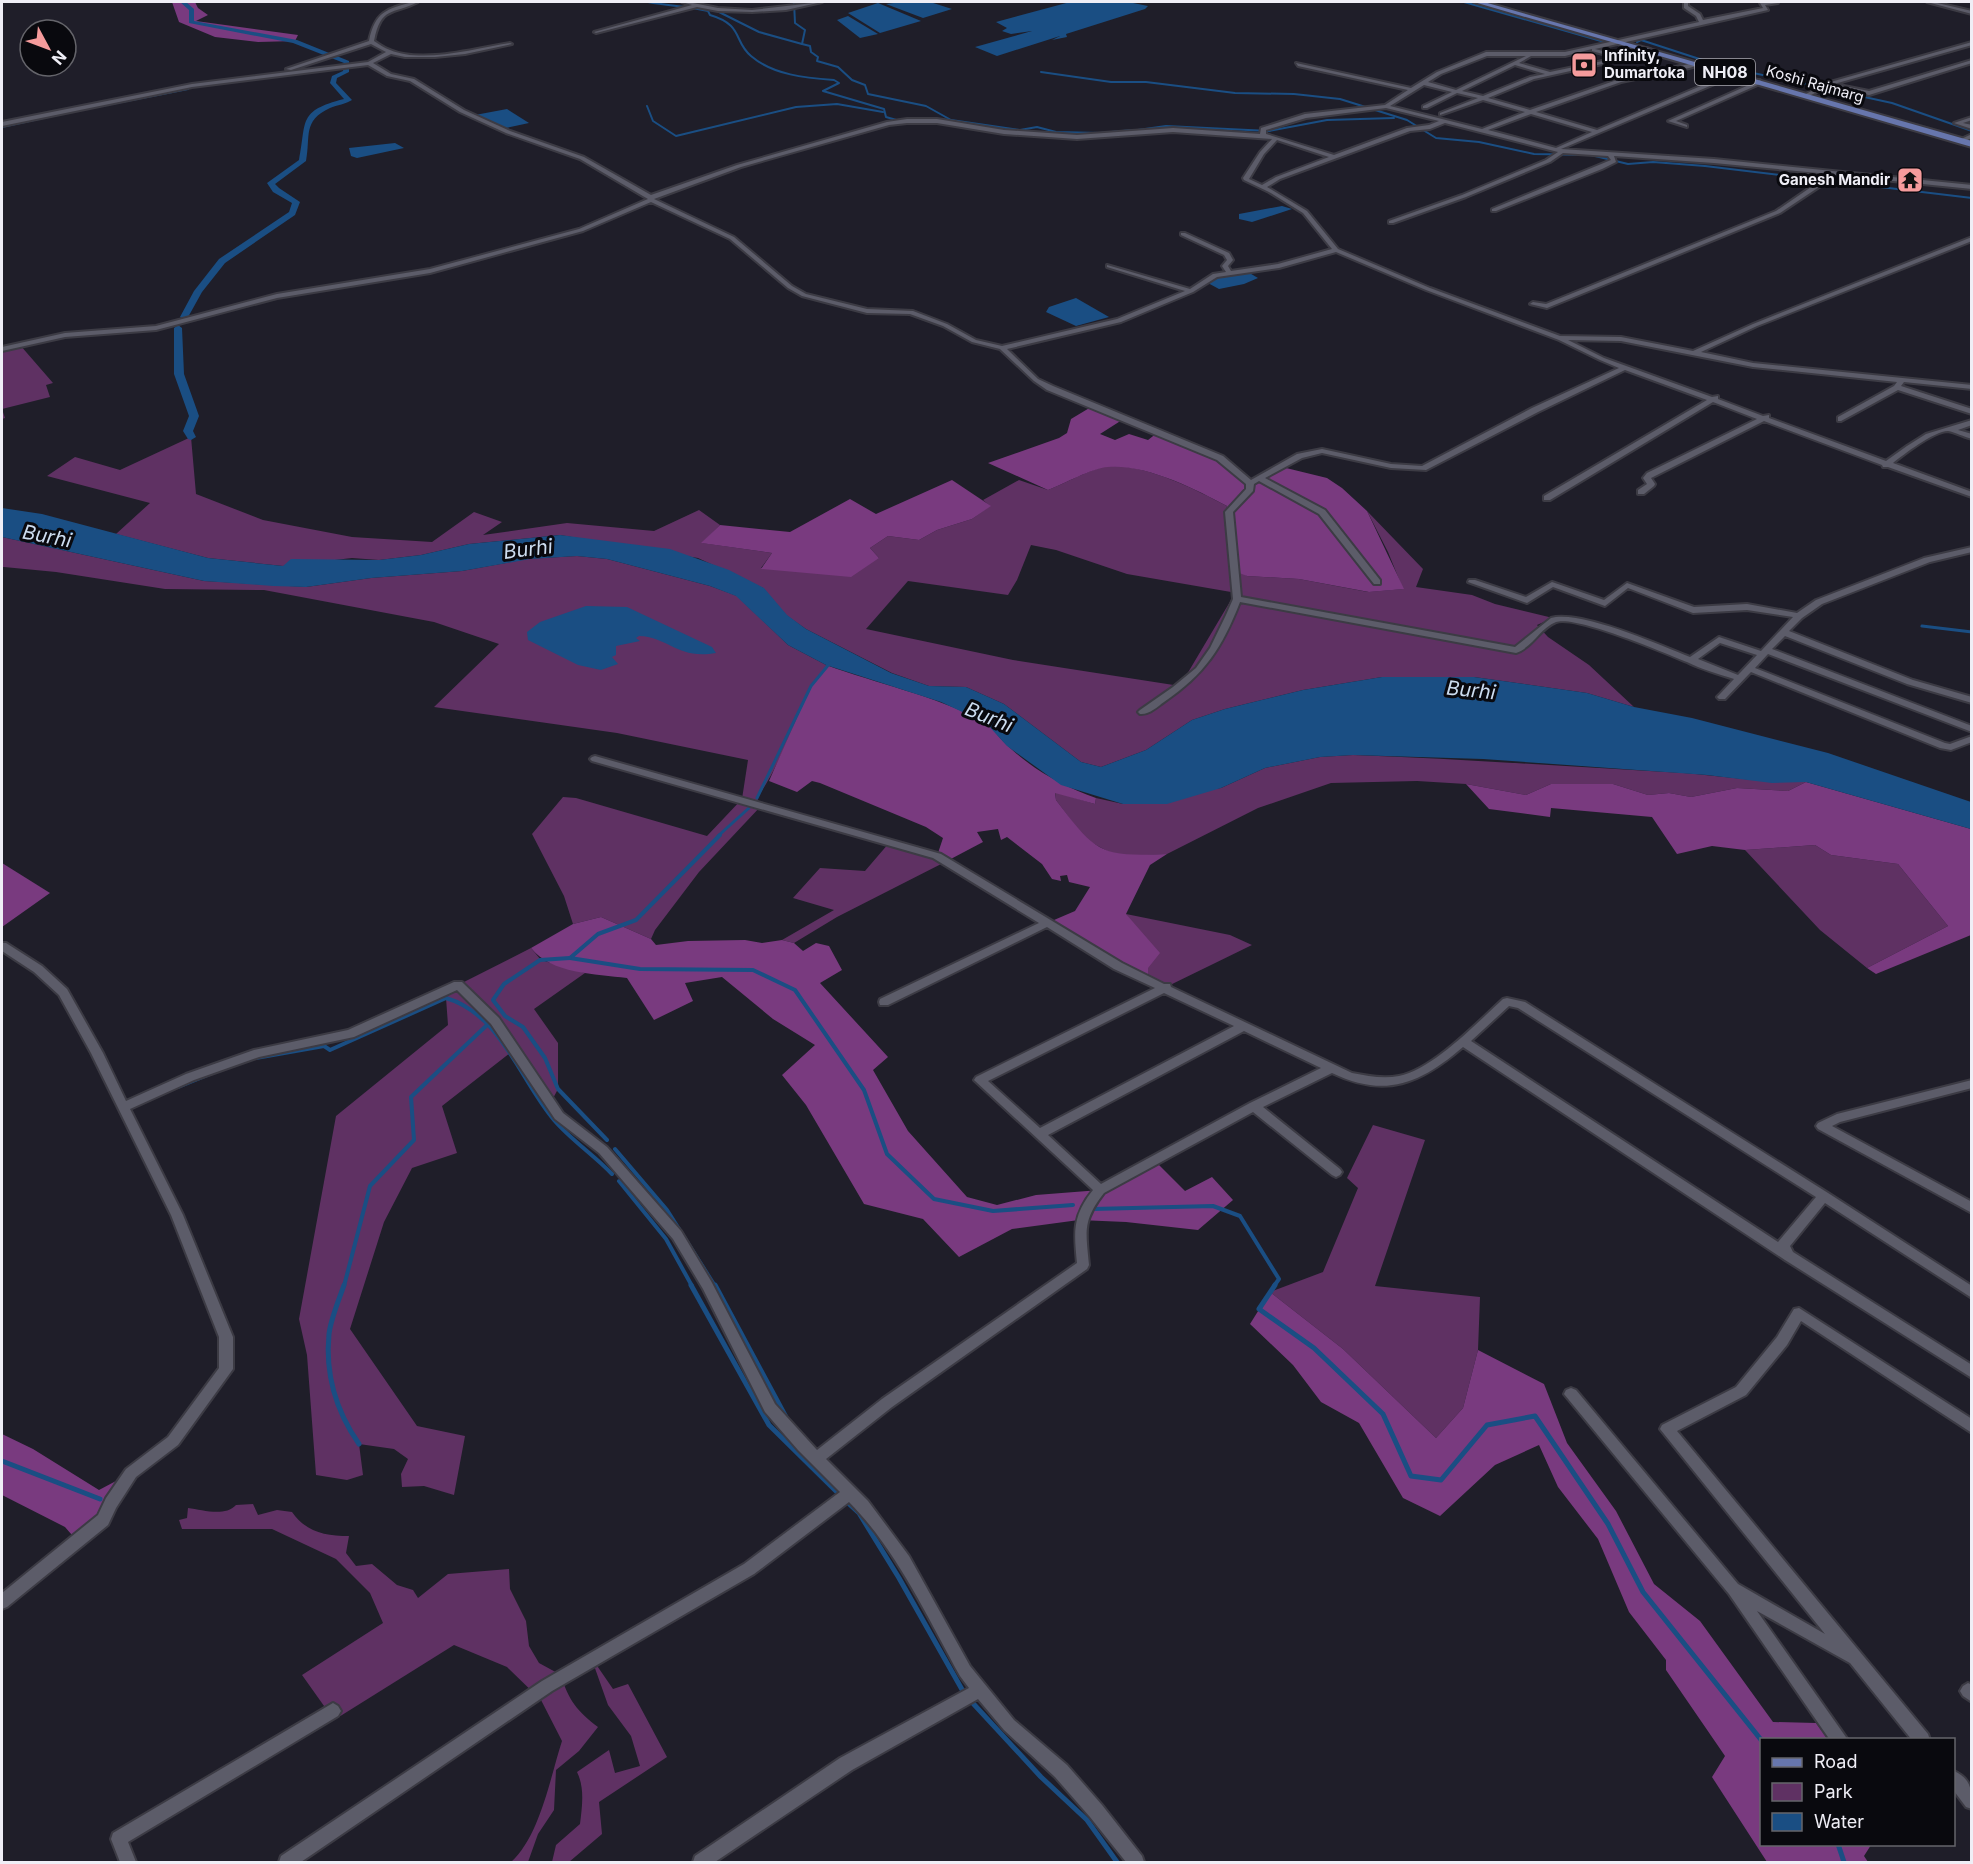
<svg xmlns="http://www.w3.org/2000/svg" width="1973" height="1864" viewBox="0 0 1973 1864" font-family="Inter,sans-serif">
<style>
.green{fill:#5f3163;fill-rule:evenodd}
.forest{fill:#793a7f}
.water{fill:#1a4e83}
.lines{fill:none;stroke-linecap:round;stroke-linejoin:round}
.stream-far3{stroke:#1a4e83;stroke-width:2}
.stream-far2{stroke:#1a4e83;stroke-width:3}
.stream-far1{stroke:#1a4e83;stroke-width:4}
.stream{stroke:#1a4e83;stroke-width:5}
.canal{fill:#1a4e83;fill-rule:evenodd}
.minor-casing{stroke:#3c3b44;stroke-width:4}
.primary-casing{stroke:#3c3b44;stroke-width:4}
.minor{fill:#5c5c69;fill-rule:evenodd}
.primary{fill:#6776ad;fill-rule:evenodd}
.labels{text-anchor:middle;stroke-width:6;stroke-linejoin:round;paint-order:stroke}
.far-poi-label{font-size:15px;font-weight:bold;fill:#efeef6;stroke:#09090e;text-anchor:start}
.far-street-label{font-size:15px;fill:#efeef6;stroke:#09090e}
.shield{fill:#09090e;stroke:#aaa9b0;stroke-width:1.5}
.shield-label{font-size:16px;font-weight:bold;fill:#efeef6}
.water-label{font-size:20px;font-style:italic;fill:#cdddf0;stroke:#09090e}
</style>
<rect width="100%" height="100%" fill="#1f1e29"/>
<g class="green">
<polygon points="20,345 53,383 46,385 50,397 2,409 5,418 2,419 2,349"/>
<path d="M191,437L196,494L263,520L352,537L432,542L474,512L502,522L483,535L567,523L654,531L699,510L720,525L702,543L772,553L761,568L879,558L870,548L888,536L919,540L937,530L972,519L990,506L983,500L1019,480L1048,490C1064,484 1092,468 1108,466C1146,464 1195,489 1227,506L1224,518L1229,564L1247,576L1299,579L1368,592L1403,589L1388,552L1367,511L1423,569L1416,587L1472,595L1495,604L1553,618L1537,625L1548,637L1589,665L1634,707L1587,693L1474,677H1382L1303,690L1225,709L1192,720L1146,750L1101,767L1081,762L1004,704L966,687L929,686L892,673L806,629L786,615L763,588L698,558L560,535L469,544L421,555L379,560L352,558L283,566L208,558L116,534L150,503L47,476L75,457L120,470ZM1031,545L1056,550L1127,574L1231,592V600L1180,686L1013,660L866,629L908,581L1008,595L1017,580Z"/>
<path d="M2,537L204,581L306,587L371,578L462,571L527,559L577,556L607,559L710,586L737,596L788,645L826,665C797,706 786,757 757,798L761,806L699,872L655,930L651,939L601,917L573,924L564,896L532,834L563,797L576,798L707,836L742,799L748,760L617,733L434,707L499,644L434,622L264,590L165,589L56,572L4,567H2Z"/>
<path d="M1353,755C1463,759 1573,767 1683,773C1724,776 1764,783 1806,782L1788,791L1737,788L1691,797L1669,793L1648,795L1613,784H1551L1526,795L1466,784L1417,781L1331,783L1258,808L1167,854L1128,856L1109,852L1085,839L1056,800L1055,792L1095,804L1096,798L1123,804L1221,788L1265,768L1320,757Z"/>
<polygon points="889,843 947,861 837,917 794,943 782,940 834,910 793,898 820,868 865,871"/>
<polygon points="1815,845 1831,855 1898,864 1948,926 1867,968 1820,930 1745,850"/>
<polygon points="1126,914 1230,935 1252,945 1166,987 1148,980 1148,968"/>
<polygon points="531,948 541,960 585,973 534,1009 558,1043 558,1089 550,1104 514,1050 442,1106 457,1153 412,1168 384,1222 350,1329 417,1426 465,1436 454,1495 424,1486 402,1487 401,1474 408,1459 394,1449 359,1444 363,1475 347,1480 316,1475 307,1355 299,1319 336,1116 448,1025 446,998 458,985"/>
<polygon points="1373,1125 1425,1140 1375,1286 1480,1297 1478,1350 1463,1408 1436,1438 1343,1349 1270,1292 1323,1272 1358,1188 1347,1178"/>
<path d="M253,1504L258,1515L277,1510L292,1512C306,1532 325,1536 349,1536L346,1553L356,1566L372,1564L397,1585L413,1590L418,1598L448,1574L509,1569L510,1589L526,1621L529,1646L539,1663L561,1675C568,1700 578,1712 598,1727L579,1751L556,1770L554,1810L538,1834L528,1862H511C540,1836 550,1778 562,1741L541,1700L507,1667L454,1645L334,1720L302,1675L383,1623L370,1593L336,1559L272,1529H182L179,1520L187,1518L188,1508C203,1510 225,1517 236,1505Z"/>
<path d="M591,1657L613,1689L628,1684L667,1757L599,1802L602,1834L569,1862H552L556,1845L580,1824C582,1807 585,1788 577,1772L609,1750L615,1773L640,1766L631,1736L608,1705Z"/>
</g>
<g class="forest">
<polygon points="172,2 195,2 198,8 208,15 196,21 298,35 295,41 258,42 215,37 179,22"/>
<path d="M1091,407L1122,420L1100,434L1115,440L1129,434L1148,440L1157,433L1211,454L1242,482L1282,467L1327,478L1342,488L1367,511L1404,589L1369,592L1299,579L1247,576L1229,569L1224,518L1227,506C1195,489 1146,464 1108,467C1092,468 1064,484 1048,490L988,463L1059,438L1067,433L1071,419Z"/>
<polygon points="952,480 991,506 972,519 937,530 919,540 888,536 870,548 879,558 851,577 761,569 772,553 701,543 720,525 790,532 850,499 876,514"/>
<path d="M826,665C878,684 933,695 983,721C993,727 1000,740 1009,747C1035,771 1063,786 1096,798L1095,804L1055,793L1056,800C1096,853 1100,857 1167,854L1150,865L1126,914L1160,953L1148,968V980L1047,923L1075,911L1090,887L1069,882L1067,875L1060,876L1061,881L1052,879L1042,864L1007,837L1001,840L998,829L977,832L983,842L947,861L937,856L943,838L926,827L820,783L812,781L797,792L769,781L811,686Z"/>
<polygon points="1806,782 1971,829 1971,935 1876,974 1867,968 1948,926 1898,864 1831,855 1815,845 1745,850 1712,846 1677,854 1652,817 1551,808 1550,817 1489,809 1466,784 1526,795 1551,784 1613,784 1648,795 1669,793 1691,797 1737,788 1788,791"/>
<polygon points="2,863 50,893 2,927"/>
<path d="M601,917L651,939L656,945L688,941L745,940L762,943L782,940L794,943L803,951L816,943L829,946L842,970L820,983L888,1057L873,1070L908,1131L967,1197L997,1205L1036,1195L1100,1190L1155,1161L1185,1191L1212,1177L1233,1200L1198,1230L1126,1222L1079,1220L1012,1229L959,1257L923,1219L864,1204L806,1105L782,1075L815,1045L773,1019L722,977L685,983L693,1001L654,1020L627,978C596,974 551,974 531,948L573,924Z"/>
<polygon points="1270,1292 1343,1349 1436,1438 1463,1408 1478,1350 1544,1384 1567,1443 1616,1511 1654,1584 1700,1621 1773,1722 1816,1723 1828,1739 1762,1740 1762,1844 1871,1845 1864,1856 1868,1862 1767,1862 1712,1777 1725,1756 1666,1670 1666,1660 1629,1612 1598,1539 1558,1487 1539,1445 1495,1465 1440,1516 1403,1498 1359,1423 1321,1402 1293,1365 1250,1324"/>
<polygon points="2,1434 33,1449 99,1490 131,1473 78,1542 65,1527 2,1495"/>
</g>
<g class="water">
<polygon points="901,2 930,2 952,9 923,18 886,4"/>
<polygon points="1070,2 1133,3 1148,6 1145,9 1066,34 1067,37 1052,40 1060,36 997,56 975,47 1032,31 1011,34 1002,31 1007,28 996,22"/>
<polygon points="878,3 921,21 880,33 848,13"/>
<polygon points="848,16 878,34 860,38 837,20"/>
<polygon points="507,109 529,123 506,128 475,115"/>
<polygon points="395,143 404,148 357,158 351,156 349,148"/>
<polygon points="1282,206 1292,209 1252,222 1239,219 1239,214"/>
<polygon points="1246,271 1258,278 1244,284 1219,289 1206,282 1212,277"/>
<polygon points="1076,298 1109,317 1076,326 1046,312 1049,307"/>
<polygon points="2,508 42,514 208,558 283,566 291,559 379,560 421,555 469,544 560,535 670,549 729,570 764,588 787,615 806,629 891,673 929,686 966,687 1004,704 1081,762 1101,767 1146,750 1192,720 1225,709 1303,690 1382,677 1474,677 1587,693 1634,707 1692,718 1828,753 1971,802 1971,829 1806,782 1772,783 1707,775 1483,759 1353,755 1320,757 1265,768 1221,788 1167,804 1123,804 1061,785 1007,746 986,723 941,702 826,665 788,645 736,596 710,586 607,559 577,556 530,559 462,571 371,578 306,587 273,586 204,581 2,537"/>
<path d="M586,606L627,607L712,647L716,653C678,660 669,637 639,636L636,638L640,641L616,646V655L612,657L618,664L601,670L578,665L528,640L527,632L540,622Z"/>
</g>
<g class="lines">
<g class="stream-far3">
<path d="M648,2C669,6 687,6 708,11L710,15C744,25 733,41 751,56C773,75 806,78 834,80L839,83L823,91L884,109L886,117L900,121"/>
<polyline points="794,2 795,23 805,30 802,44 810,46 811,52 818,57 817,61 838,67 852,80 865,85 868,94 926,106 951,120 1020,130 1037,127 1056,132 1100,133 1133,130"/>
<polyline points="1464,2 1608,43"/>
<polyline points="715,10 759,32 802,44"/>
<polyline points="1637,42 1641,40 1721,66 1892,103 1972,131"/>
<polyline points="1041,72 1111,82 1146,82 1235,93 1294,94 1340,99 1407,120 1436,138 1479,142 1534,154 1591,155 1628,164 1653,162 1705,166 1972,198"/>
<polyline points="647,106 653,121 676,136 796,107 837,104 883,112"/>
<polyline points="96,107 188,89"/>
<polyline points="913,119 950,120"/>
<polyline points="2,127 89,108"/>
<polyline points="1138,130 1166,126 1269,131 1327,120 1394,118"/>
</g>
<g class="stream-far2">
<polyline points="1922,626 1972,632"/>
<polyline points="757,798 811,686 830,663"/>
<polyline points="718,836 749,808"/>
</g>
<g class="stream-far1">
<polyline points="720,835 636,920 598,934 570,958 640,969 753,970 795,990 864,1090 887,1154 934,1199 993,1211 1073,1205"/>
<polyline points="570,958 540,960 504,984 493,1000 505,1016 523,1027 545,1058 558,1089 607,1140"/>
<path d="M256,1058L324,1046L330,1050L446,998C501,1014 520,1080 554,1120C571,1140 594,1155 612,1174"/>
<polyline points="178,1087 215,1072"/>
<polyline points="615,1149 667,1210 715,1286"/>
<polyline points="619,1181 666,1239 692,1286"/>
<polyline points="1093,1209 1213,1206 1240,1216 1279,1279 1274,1286"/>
<polyline points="344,1286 370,1186 414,1140 411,1097 486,1026"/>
</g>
<g class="stream">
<path d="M344,1285C339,1300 331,1318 329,1334C325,1375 336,1411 359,1444"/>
<polyline points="691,1285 769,1425 841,1496"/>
<polyline points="715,1285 787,1419"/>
<polyline points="1275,1285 1259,1309 1314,1348 1383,1414 1411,1476 1441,1480 1487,1425 1535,1416 1608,1524 1643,1592 1762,1741"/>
<polyline points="2,1461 100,1499"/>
<polyline points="846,1501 859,1513 899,1578 964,1693"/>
<polyline points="969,1699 1041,1777 1087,1820 1117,1862"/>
<polyline points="1838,1844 1844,1862"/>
</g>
<g class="canal">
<path d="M180,2H186L194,9V21L297,40L349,61V72L337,78L336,83L352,100C346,104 337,105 330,108C302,121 311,136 306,161L275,184L279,188L300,202L295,215L225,263L202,292L187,319L184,320L180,317L194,291L219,259L289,212L292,203L273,192L267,183L299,160C307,121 297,111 344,99L330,83L332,76L343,71L344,63L293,43L189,23V10Z"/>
<polygon points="178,325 182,328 184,374 199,416 193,431 196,437 191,440 188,439 183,431 189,416 174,374 174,328"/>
</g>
<defs>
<g id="minor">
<path d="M413,2H418C392,15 381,6 374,41C379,44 384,48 390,50C423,64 476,48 510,43L512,44L465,54L435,57H405L391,54L373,63L391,74L414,79L464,110L510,131L584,157L651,195L737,165L887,122L907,119H937L1004,130L1077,135L1173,128L1260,134L1261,128L1305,114L1385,105L1408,90L1298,66L1296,63L1411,88L1437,72L1486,52H1565L1699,22L1696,16L1684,8V2H1688V6L1700,14L1703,20L1763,8L1760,3L1778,2V3L1765,5L1768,10L1595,49L1623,56L1646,48L1650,49L1625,59L1534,79L1488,98L1530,110L1617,80L1698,62L1700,65L1689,68L1621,82L1536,112L1597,130L1715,80L1717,83L1561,149L1714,159L1972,185V189L1824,174L1822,185L1780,213L1547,308L1530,304L1533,302L1546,304L1776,211L1817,183L1818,173L1714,163L1614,156L1616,162L1602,169L1496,211H1492V209L1611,160L1608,156L1563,153L1550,162L1466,197L1393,223H1389V221L1462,195L1546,160L1558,152L1445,123L1430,129L1410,131L1280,179L1267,187L1307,211L1338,249L1430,288L1560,336L1621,337L1693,351L1753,324L1972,237V241L1757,326L1701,352L1753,363L1972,385V389L1904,382L1901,386L1972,409V414L1898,390L1841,421H1838V417L1894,386L1897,382L1753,367L1621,341L1568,340L1604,358L1712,397L1718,396V399L1763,416L1769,415V418L1886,461L1907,446L1926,434L1972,420V425L1958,430L1972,434V439C1964,437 1955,432 1948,431C1934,431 1903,455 1893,463L1972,492V497L1888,467H1883L1882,465L1764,421L1653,477L1651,478L1655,484L1654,486L1644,494H1638V490L1647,484L1643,478L1647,473L1757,419L1713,402L1550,500H1544V496L1707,400L1625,370L1538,412L1426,470L1391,468L1322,453L1302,458L1265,478L1325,510L1380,580V584H1374L1319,514L1259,481L1254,484L1253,491L1233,512L1241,597L1515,647L1551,618C1581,610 1659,645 1690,657L1719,637L1761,651L1793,617L1747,610L1693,613L1628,588L1605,606L1553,587L1527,603L1468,582L1469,580H1475L1526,597L1552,582L1604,600L1627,583L1694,607L1747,604L1797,613L1816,600L1924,558L1972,547V552L1930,562L1822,604L1802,618L1789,631L1913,680L1972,697V703L1907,684L1785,636L1772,649L1972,726V732L1768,654L1755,668L1945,743L1950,744L1972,736V742L1951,750L1940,748L1751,672L1725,699H1719L1717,697L1719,695L1734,679C1718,674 1701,669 1687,662C1665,653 1576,615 1556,622C1540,628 1533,647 1516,653L1240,602C1222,648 1205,674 1164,702C1157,707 1149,715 1140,714L1138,712L1140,710L1173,687L1196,668L1210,648L1226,615L1233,599L1225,512L1246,489V484L1217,460L1047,390L1034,381L1000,349L972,342L943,326L910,314L867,313L802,296L788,288L730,239L651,202L583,231L430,273L277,298L156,330L65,337L2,351V347L65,333L156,326L277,294L430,269L579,229L648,199L580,159L506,133L460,112L410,81L387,76L368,65L192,87L2,126V122L192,84L368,62L386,52L371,44L291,70L286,69L369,41C375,12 386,9 413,2ZM1592,49V51L1617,58L1550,72L1519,63L1531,56H1565ZM1487,56H1526L1456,90L1428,82L1441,74ZM1515,65L1545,74L1530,77L1483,96L1462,91ZM1424,85L1452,92L1423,106V108H1427L1457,93L1478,98L1440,113V115L1483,100L1525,112L1482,129L1390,106ZM1386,108L1439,121L1429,125L1407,128L1334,155L1266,134V130L1306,118ZM1531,114L1592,132L1556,148L1488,130ZM907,123H937L1004,134L1077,139L1173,132L1272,139L1260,152L1243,178L1244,180L1269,192L1303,213L1332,249L1278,264L1231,271L1228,266L1233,260L1229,253L1185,233H1181V235L1224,255L1227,260L1222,266L1226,272L1213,274L1190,289L1107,265V267L1185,291L1117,319L1002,346L976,340L947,324L913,311L867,309L806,294L792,286L734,237L654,199L741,167L889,125ZM1277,140L1329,157L1276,177L1262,185L1249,179L1264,154ZM1336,252L1426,290L1559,340L1600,360L1619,368L1532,408L1422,466L1391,464L1322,449L1297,454L1251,480L1223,456L1053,386L1038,379L1007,349L1121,322L1193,292L1217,277L1279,268ZM1720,643L1757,655L1738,675L1698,659Z"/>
<polygon points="682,2 688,2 718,8 752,10 822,2 786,10 752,12 718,11 697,7 596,33 594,32 692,5"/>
<polygon points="1927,2 1933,2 1972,11 1972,14"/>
<polygon points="1972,42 1972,45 1834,84 1869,91 1972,60 1972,63 1869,95 1829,86 1807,97 1802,96 1827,83"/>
<polygon points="1760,80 1762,83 1676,121 1687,125 1687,127 1668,121"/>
<polygon points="1972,117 1972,120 1963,123 1972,125 1972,129 1954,123"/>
<polygon points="1972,134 1972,138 1960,143 1957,141"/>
<path d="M595,756L941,854L1122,963L1164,984H1170L1171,987L1352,1073C1368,1076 1383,1079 1399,1076C1432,1070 1478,1022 1503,999L1507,998L1525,1002L1828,1193L1972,1286V1298L1825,1203L1790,1246L1793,1252L1972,1365V1378L1785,1260L1463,1047C1421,1083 1386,1099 1332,1073L1263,1107L1340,1169L1342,1172L1340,1175L1336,1177L1332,1175L1253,1112L1104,1193C1082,1221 1086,1232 1089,1265L1087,1269L892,1407L826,1459L868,1501L909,1556L970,1666L1014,1720L1067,1765L1102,1805L1142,1856L1144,1862H1126L1090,1817L1055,1777L1004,1730L978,1699L852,1770L715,1862H693L695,1856L840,1758L969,1688L960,1676C928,1618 896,1549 849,1502L754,1574L552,1691L301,1862H279L281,1856L542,1681L744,1564L840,1492L798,1450L765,1412L703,1289L673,1239L599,1153L555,1119L491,1024L457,990L354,1037L259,1057L194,1080L130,1109L183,1215L233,1337V1369L178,1445L136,1477L116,1508L108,1525L7,1607L2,1609V1593L98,1515L106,1498L126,1469L168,1437L219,1368V1337L171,1215L91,1053L59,995L34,972L2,951V943H6L42,966L67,989L103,1053L126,1101L186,1074L254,1050L348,1030L454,982H462L499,1018L563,1113L607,1147L681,1231L711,1281L775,1404L817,1450L882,1399L1077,1263C1074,1232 1072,1216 1093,1190L974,1080L976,1077L1155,988L1114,969L1047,927L888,1005H880L879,1002L880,999L1039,923L933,858L592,761L590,759L592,757ZM1164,993L1234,1026L1040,1128L988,1081ZM1509,1006L1518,1008L1816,1197L1778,1242L1471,1041ZM1244,1031L1321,1068L1250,1103L1101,1184L1048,1135Z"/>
<polygon points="1972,1080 1972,1088 1840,1122 1832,1126 1972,1202 1972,1213 1818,1129 1816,1126 1818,1123 1837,1114"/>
<polygon points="1799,1308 1972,1419 1972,1433 1801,1321 1787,1345 1746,1395 1677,1431 1928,1734 1930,1740 1912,1740 1850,1663 1757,1611 1848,1740 1830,1740 1729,1594 1564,1394 1566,1390 1571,1388 1576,1390 1738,1584 1825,1634 1660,1429 1662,1425 1736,1387 1777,1337 1794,1309"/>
<polygon points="1968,1683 1972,1685 1972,1702 1963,1696 1960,1691 1963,1686"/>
<polygon points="333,1703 338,1706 341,1711 338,1716 128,1842 136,1862 120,1862 111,1839 113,1833"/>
<path d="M1954,1771C1972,1779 1972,1792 1972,1809L1966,1807L1954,1791Z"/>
</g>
<polygon id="primary" points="1474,2 1484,2 1972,141 1972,147"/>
</defs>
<use href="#minor" class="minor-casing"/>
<use href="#primary" class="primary-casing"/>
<use href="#minor" class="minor"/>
<use href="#primary" class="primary"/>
</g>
<defs>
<symbol id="bank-square" viewBox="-11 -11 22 22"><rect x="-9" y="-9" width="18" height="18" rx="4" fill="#f59b9c" stroke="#09090e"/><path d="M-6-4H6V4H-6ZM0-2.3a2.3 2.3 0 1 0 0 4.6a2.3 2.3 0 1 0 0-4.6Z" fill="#111"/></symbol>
<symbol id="temple-square" viewBox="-11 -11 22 22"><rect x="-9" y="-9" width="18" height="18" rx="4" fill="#f59b9c" stroke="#09090e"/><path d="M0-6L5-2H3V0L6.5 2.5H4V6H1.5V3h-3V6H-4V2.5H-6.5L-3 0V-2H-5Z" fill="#111"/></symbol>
</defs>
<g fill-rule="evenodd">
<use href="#bank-square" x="1569" y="50" width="30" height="30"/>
<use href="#temple-square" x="1895" y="165" width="30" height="30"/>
</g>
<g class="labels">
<g class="far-poi-label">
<text x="1604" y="61">Infinity,<tspan x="1604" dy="17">Dumartoka</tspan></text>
<text x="1890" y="185" text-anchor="end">Ganesh Mandir</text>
</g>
<g class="far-street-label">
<text transform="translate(1815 84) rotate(16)" y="5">Koshi Rajmarg</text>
</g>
<rect class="shield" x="1695" y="59" width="60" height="26" rx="4.5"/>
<g class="shield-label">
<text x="1725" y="78">NH08</text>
</g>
<g class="water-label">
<text transform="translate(47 536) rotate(11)" y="7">Burhi</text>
<text transform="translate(528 549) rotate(-7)" y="7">Burhi</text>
<text transform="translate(1471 690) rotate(6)" y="7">Burhi</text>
<text transform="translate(989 717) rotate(22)" y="7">Burhi</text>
</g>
</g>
<rect width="1973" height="1864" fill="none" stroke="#efeef6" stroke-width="6"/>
<rect x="1760" y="1738" width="195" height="108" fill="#09090e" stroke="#65656b" stroke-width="1.5"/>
<rect x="1772" y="1758" width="30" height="9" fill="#6776ad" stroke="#65656b" stroke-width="1.5"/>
<text x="1814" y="1768" font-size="18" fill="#efeef6">Road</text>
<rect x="1772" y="1783" width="30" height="18" fill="#5f3163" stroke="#65656b" stroke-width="1.5"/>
<text x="1814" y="1798" font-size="18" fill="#efeef6">Park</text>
<rect x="1772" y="1813" width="30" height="18" fill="#1a4e83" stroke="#65656b" stroke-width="1.5"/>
<text x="1814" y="1828" font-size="18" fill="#efeef6">Water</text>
<g transform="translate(48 48) rotate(131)"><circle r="28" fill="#09090e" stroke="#65656b" stroke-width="1.5"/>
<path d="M0-4.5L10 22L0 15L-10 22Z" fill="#f59b9c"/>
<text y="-9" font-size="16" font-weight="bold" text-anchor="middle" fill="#efeef6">N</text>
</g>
</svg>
